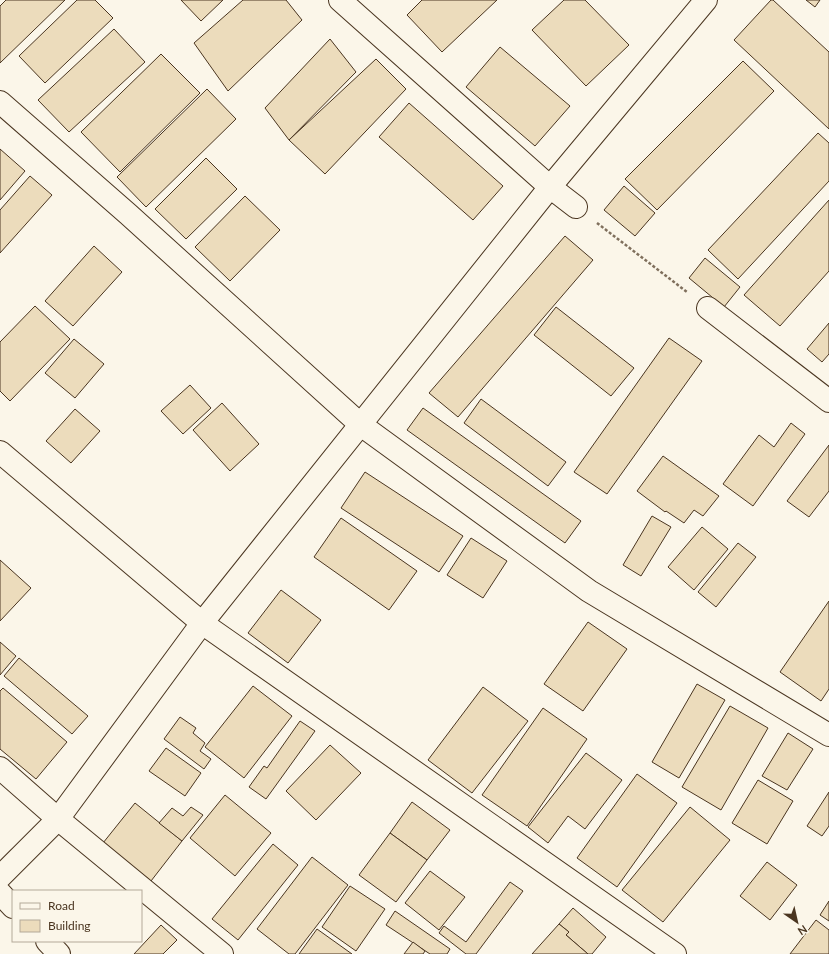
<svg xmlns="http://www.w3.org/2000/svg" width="829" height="954" viewBox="0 0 829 954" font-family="Lato,sans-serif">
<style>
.building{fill:#ecdcbc;stroke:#4a3520}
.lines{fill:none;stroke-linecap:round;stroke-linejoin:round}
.street-casing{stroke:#4a3520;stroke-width:24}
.path{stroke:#7f6f5c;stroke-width:2.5;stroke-dasharray:3 2;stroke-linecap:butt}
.street{stroke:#fbf6e9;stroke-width:22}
</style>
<rect width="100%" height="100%" fill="#fbf6e9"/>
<g class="building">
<polygon points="6,0 65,0 0,63 0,6"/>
<polygon points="77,0 95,0 113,18 45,83 19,56"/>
<polygon points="181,0 223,0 201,21"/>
<polygon points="243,0 286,0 302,20 228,91 194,43"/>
<polygon points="422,0 497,0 442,52 407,15"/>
<polygon points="564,0 585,0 629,45 586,86 532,30"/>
<polygon points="771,0 773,0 829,52 829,129 734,40"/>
<polygon points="806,0 820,0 815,7"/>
<polygon points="114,29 145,62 69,132 38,100"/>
<polygon points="330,39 356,72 289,140 265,108"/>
<polygon points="500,47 570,106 535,146 466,87"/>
<polygon points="161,54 200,93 120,172 81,132"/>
<polygon points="376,59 406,89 325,174 289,140"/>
<polygon points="743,61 774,91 657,210 625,179"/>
<polygon points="207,89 236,119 146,207 117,177"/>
<polygon points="409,103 503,186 473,220 379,137"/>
<polygon points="818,133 829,143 829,181 738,279 708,250"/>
<polygon points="0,149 25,171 0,200"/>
<polygon points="206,158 237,189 186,239 155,209"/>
<polygon points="30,176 52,195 0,253 0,210"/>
<polygon points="624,186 655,213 635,236 604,210"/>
<polygon points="245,196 280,230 230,281 195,247"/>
<polygon points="829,200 829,271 780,326 744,295"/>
<polygon points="565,236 593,260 458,417 429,393"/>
<polygon points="94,246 122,272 73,326 45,301"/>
<polygon points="705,258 740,287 724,307 689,278"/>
<polygon points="35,306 70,339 39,371 10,401 0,391 0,342"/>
<polygon points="556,307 634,368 611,396 534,335"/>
<polygon points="829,323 829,354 822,362 807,349"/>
<polygon points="669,338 702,361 607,494 574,472"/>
<polygon points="74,339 104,364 75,398 45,373"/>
<polygon points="190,385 211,408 183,434 161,411"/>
<polygon points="481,399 566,462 548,486 464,423"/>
<polygon points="222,403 259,444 230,471 193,430"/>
<polygon points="423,408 581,521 565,543 407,430"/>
<polygon points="75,409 100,431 71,463 46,441"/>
<polygon points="791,423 805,434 753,506 723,484 759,435 774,447"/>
<polygon points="829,445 829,491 809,517 787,501"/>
<polygon points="663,456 719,496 703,516 694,510 684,523 666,511 665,512 637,491"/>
<polygon points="365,472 463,536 439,572 341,508"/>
<polygon points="652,516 671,527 641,576 623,565"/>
<polygon points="341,518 417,571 389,610 314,557"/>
<polygon points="702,527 728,549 694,590 668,567"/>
<polygon points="471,538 507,561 483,598 447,575"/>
<polygon points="738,543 756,557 716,607 698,592"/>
<polygon points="0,560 31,588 0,621"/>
<polygon points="281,590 321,620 288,663 248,633"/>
<polygon points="829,601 829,689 821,701 780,672"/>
<polygon points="588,622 627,649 583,711 544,684"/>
<polygon points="0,642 16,656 0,675"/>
<polygon points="19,658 88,716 72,734 4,676"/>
<polygon points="697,684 725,700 679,778 652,762"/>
<polygon points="253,686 292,716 244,778 205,747"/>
<polygon points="483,687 528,721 472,793 428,760"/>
<polygon points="3,688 67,742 36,779 0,749 0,691"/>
<polygon points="730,706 768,728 721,810 682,787"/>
<polygon points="543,708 587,739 527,826 482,795"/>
<polygon points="180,717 196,728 193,733 205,743 200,751 211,759 204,769 164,739"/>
<polygon points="300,721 315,731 266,799 249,787 264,766 267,768"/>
<polygon points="788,733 813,749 787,790 762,776"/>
<polygon points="330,745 361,773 316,820 286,791"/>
<polygon points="166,748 201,773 185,796 149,771"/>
<polygon points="586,753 622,780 585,829 568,816 548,843 528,827"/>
<polygon points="637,774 677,803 617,887 577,858"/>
<polygon points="758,780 793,801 767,844 732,823"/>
<polygon points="829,792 829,826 822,836 807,826"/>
<polygon points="225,795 271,833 235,876 190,838"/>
<polygon points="412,802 450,830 427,860 390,833"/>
<polygon points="135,803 182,841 151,881 103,843"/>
<polygon points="191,807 203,815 182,841 159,823 172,808 183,816"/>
<polygon points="690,807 730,840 663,922 622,890"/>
<polygon points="390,833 427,860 396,902 359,875"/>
<polygon points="273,844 298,865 238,940 212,919"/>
<polygon points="312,857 348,885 295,954 289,954 257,929"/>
<polygon points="767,862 797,885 770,920 740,896"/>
<polygon points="430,871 465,897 439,930 405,903"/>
<polygon points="510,882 523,891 476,954 466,954 439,933 444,926 466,942"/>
<polygon points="350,886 385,909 356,951 322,927"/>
<polygon points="829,901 829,921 820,915"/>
<polygon points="573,908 606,937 592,954 588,954 566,935 569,932 559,924"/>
<polygon points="395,911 450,949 447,954 430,954 386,925"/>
<polygon points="816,920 829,930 829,954 790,954"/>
<polygon points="559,924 569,932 566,935 588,954 532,954"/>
<polygon points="161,925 177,940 163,954 134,954"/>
<polygon points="317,929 352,954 299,954"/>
<polygon points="413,942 425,951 423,954 404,954"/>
</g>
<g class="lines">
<defs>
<g id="street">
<polyline points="340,0 550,187 576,207"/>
<polyline points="0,102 128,214 361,425 589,591 829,735"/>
<polyline points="708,308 829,401"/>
<polyline points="0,452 202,623 675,954"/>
<polyline points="0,768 58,819 222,954"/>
<polyline points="0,877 58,819 202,623 550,187 706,0"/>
<polyline points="0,893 13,907"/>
<polyline points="47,941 59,954"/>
</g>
</defs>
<use href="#street" class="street-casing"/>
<polyline class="path" points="597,223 687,292"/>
<use href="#street" class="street"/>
</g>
<rect x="12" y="890" width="130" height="52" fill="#fbf6e9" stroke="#b4a999"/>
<rect x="20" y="903" width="20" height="6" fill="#fbf6e9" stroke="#b4a999"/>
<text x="48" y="910" font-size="12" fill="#4a3520">Road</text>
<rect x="20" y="920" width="20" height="12" fill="#ecdcbc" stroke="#b4a999"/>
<text x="48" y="930" font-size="12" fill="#4a3520">Building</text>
<g transform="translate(797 922) rotate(146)" stroke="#fbf6e9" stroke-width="3" paint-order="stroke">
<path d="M0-3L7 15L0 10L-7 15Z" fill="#4a3520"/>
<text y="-6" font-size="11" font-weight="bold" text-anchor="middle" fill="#4a3520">N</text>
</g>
</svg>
